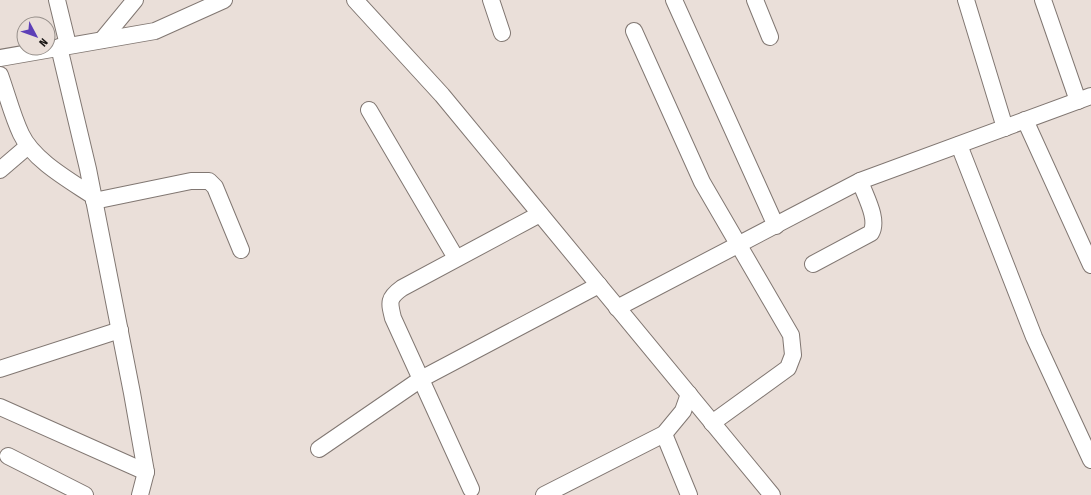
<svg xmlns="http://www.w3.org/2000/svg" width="1091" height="495" viewBox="0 0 1091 495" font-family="'Fira Sans Condensed',sans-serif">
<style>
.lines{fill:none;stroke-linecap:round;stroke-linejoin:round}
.minor-casing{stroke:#817772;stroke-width:18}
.minor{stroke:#fff;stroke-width:16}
</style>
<rect width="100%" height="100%" fill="#eadfd9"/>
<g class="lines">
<defs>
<g id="minor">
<polyline points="57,0 68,45"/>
<polyline points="355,0 442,95 772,495"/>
<polyline points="491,0 502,33"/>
<polyline points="674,0 776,226"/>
<polyline points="755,0 770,37"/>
<polyline points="966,0 1005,128"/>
<polyline points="1043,0 1078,101"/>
<polyline points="634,31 702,182 791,335 793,355 788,368 712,423"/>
<polyline points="102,40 135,0"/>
<polyline points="59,47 88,169 132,393 146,472 140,495"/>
<polyline points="0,58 155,31 224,0"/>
<path d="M0,75C7,94 12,115 21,134C33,160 69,180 93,196"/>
<polyline points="369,110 456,258"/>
<polyline points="1025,120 1091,265"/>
<polyline points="959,145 1034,337 1091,460"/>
<polyline points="0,170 28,146"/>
<polyline points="94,201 191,181 209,181 215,187 241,250"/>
<path d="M813,264L871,233C879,219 865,196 860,181"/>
<polyline points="617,308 860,181 1091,96"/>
<polyline points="0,369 120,330"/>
<polyline points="0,407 146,472"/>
<polyline points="664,434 689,495"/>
<polyline points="319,449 421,379 599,285"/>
<polyline points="8,456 85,495"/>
<path d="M471,489L393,318C389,302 388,298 402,288L540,214"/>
<polyline points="544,495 664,434 683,411 689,394"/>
</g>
</defs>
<use href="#minor" class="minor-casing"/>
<use href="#minor" class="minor"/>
</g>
<g transform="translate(36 36) rotate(131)"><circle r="19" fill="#eadfd9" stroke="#968f8a"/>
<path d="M0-3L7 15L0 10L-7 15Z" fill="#5d3fb7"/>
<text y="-6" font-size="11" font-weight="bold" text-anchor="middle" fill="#191614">N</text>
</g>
</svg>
